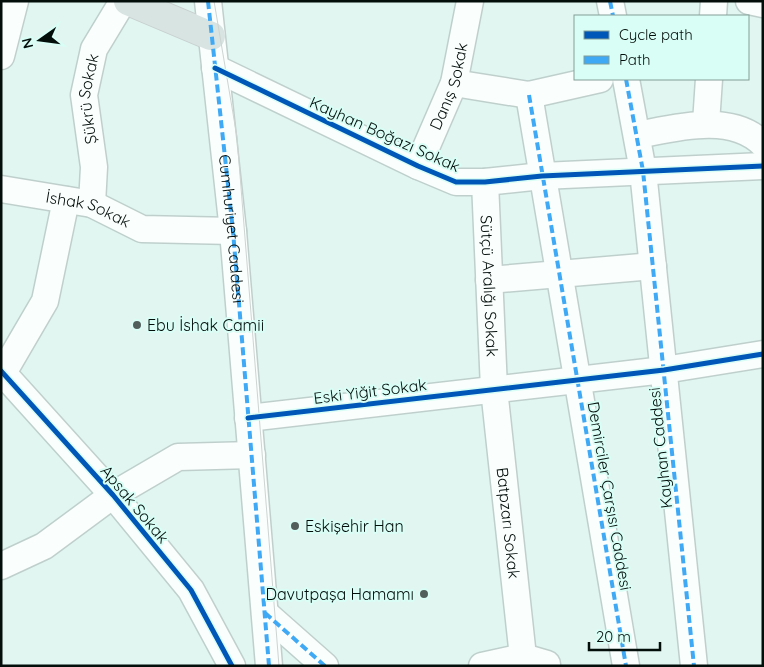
<svg xmlns="http://www.w3.org/2000/svg" width="764" height="667" viewBox="0 0 764 667" font-family="Quicksand,sans-serif">
<style>
.lines{fill:none;stroke-linecap:round;stroke-linejoin:round}
.minor-casing{stroke:#bfd0cc;stroke-width:29}
.major-casing{stroke:#c7d0ce;stroke-width:30}
.minor{stroke:#fafefd;stroke-width:26}
.major{stroke:#d8e4e2;stroke-width:28}
.tram{stroke:#cdd4d2;stroke-width:1}
.quiet{stroke:#3fa9f5;stroke-width:4;stroke-dasharray:8 4;stroke-linecap:butt}
.cycleway-casing{stroke:#d9fef5;stroke-width:8}
.cycleway{stroke:#0057b8;stroke-width:5}
.poi-dot{fill:#515f5c;stroke:#d9fef5;stroke-width:2}
.labels{text-anchor:middle;stroke-width:4;stroke-linejoin:round;paint-order:stroke}
.street-label{font-size:16px;fill:#030e0b;stroke:#d9fef5}
.poi-label{font-size:16px;fill:#030e0b;stroke:#d9fef5;text-anchor:start}
</style>
<rect width="100%" height="100%" fill="#e1f6f1"/>
<g class="lines">
<defs>
<g id="minor">
<polyline points="208,1 233,231 269,666"/>
<polyline points="610,1 613,16"/>
<polyline points="749,1 763,4"/>
<polyline points="713,16 714,1"/>
<polyline points="1,56 15,1"/>
<polyline points="215,68 418,166 456,182 485,182 542,176 763,166"/>
<polyline points="626,79 643,171 694,666"/>
<polyline points="454,83 529,95 600,79"/>
<polyline points="529,95 626,666"/>
<polyline points="706,123 709,79"/>
<path d="M637,135C675,128 731,112 763,144"/>
<path id="s1" d="M418,166L454,83L470,1"/>
<path id="s2" d="M485,182L494,389L523,657"/>
<path id="s3" d="M1,189L92,204L142,229L233,231"/>
<path id="s4" d="M92,204L94,167L84,95L94,49L123,1"/>
<polyline points="489,280 653,266"/>
<polyline points="1,371 113,495 191,590 232,666"/>
<polyline points="3,373 45,301 66,200"/>
<polyline points="248,418 664,370 763,354"/>
<polyline points="1,566 44,546 113,495 178,457 252,455"/>
<polyline points="265,613 325,666"/>
<polyline points="482,666 523,657 547,664 547,666"/>
</g>
<polyline id="major" points="128,1 211,36"/>
</defs>
<use href="#minor" class="minor-casing"/>
<use href="#major" class="major-casing"/>
<use href="#minor" class="minor"/>
<use href="#major" class="major"/>
<polyline class="tram" points="214,1 237,137 279,666"/>
<g class="quiet">
<path id="s5" d="M208,1L233,231L269,666"/>
<polyline points="610,1 613,16"/>
<polyline points="626,79 643,171 694,666"/>
<polyline points="529,95 626,666"/>
<polyline points="265,613 325,666"/>
</g>
<defs>
<g id="cycleway">
<polyline points="215,68 418,166 456,182 485,182 542,176 763,166"/>
<polyline points="1,371 113,495 191,590 232,666"/>
<polyline points="248,418 664,370 763,354"/>
</g>
</defs>
<use href="#cycleway" class="cycleway-casing"/>
<use href="#cycleway" class="cycleway"/>
</g>
<g class="poi-dot">
<circle cx="137" cy="325" r="5"/>
<circle cx="295" cy="526" r="5"/>
<circle cx="424" cy="594" r="5"/>
</g>
<g class="labels">
<g class="street-label">
<text dy="6" stroke="none"><textPath href="#s1" startOffset="86">Danış Sokak</textPath></text>
<text dy="6" stroke="none"><textPath href="#s4" startOffset="106">Şükrü Sokak</textPath></text>
<text transform="translate(385 134) rotate(24)" y="6">Kayhan Boğazı Sokak</text>
<text dy="6" stroke="none"><textPath href="#s3" startOffset="90">İshak Sokak</textPath></text>
<text dy="6" stroke="none"><textPath href="#s5" startOffset="229">Cumhuriyet Caddesi</textPath></text>
<text dy="6" stroke="none"><textPath href="#s2" startOffset="104">Sütçü Aralığı Sokak</textPath></text>
<text transform="translate(370 391) rotate(-7)" y="6">Eski Yiğit Sokak</text>
<text transform="translate(660 448) rotate(-96)" y="6">Kayhan Caddesi</text>
<text transform="translate(610 496) rotate(80)" y="6">Demirciler Çarşısı Caddesi</text>
<text transform="translate(135 504) rotate(50)" y="6">Apsak Sokak</text>
<text dy="6" stroke="none"><textPath href="#s2" startOffset="342">Batpzarı Sokak</textPath></text>
</g>
<g class="poi-label">
<text x="147" y="331">Ebu İshak Camii</text>
<text x="305" y="532">Eskişehir Han</text>
<text x="414" y="600" text-anchor="end">Davutpaşa Hamamı</text>
</g>
</g>
<rect width="764" height="667" fill="none" stroke="#030e0b" stroke-width="5"/>
<rect x="574" y="15" width="175" height="65" fill="#d9fef5" stroke="#839e97"/>
<rect x="584" y="31" width="25" height="8" fill="#0057b8" stroke="#839e97"/>
<text x="619" y="40" font-size="15" fill="#030e0b">Cycle path</text>
<rect x="584" y="56" width="25" height="8" fill="#3fa9f5" stroke="#839e97"/>
<text x="619" y="65" font-size="15" fill="#030e0b">Path</text>
<g transform="translate(40 40) rotate(256)" stroke="#d9fef5" stroke-width="4" paint-order="stroke">
<path d="M0-4L9 19L0 12L-9 19Z" fill="#030e0b"/>
<text y="-8" font-size="14" font-weight="bold" text-anchor="middle" fill="#030e0b">N</text>
</g>
<path d="M589 642v8h71v-8" fill="none" stroke="#030e0b" stroke-width="2.5"/>
<text x="596" y="642" font-size="15" fill="#030e0b" stroke="#d9fef5" stroke-width="4" paint-order="stroke">20 m</text>
</svg>
